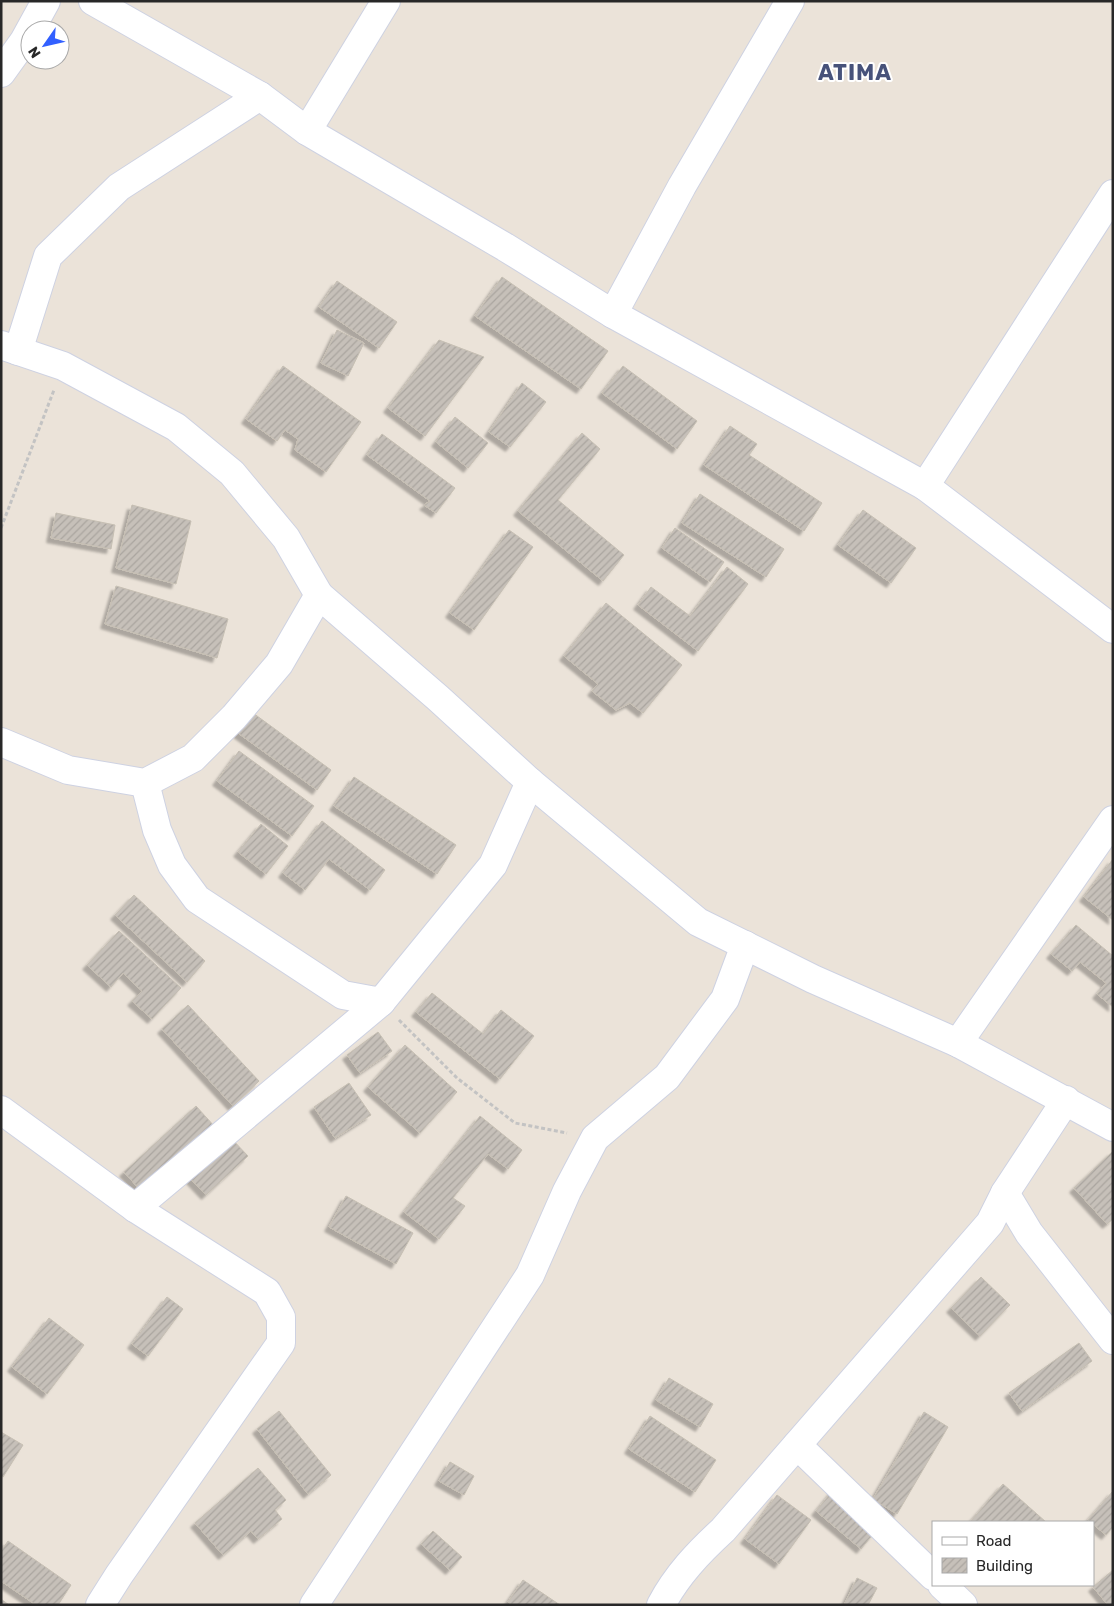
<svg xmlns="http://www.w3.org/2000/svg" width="1114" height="1606" viewBox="0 0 1114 1606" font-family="Rubik,sans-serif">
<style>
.building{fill:url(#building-hatch);stroke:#c6bfb3;filter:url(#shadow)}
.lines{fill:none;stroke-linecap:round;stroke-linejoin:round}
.minor-casing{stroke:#ced2e2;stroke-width:30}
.path{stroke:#c3c3c3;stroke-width:3;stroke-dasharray:4 2.5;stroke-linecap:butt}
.minor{stroke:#fff;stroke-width:28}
.labels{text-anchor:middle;stroke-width:4;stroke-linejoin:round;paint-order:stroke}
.district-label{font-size:22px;font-weight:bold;letter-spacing:1px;fill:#47527a;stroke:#fff}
</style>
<defs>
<pattern id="building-hatch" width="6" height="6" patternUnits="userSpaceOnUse" patternTransform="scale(1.25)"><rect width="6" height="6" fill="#c6c0b9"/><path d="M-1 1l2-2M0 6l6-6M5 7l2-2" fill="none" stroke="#aaa59f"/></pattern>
<filter id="shadow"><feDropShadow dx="-4.5" dy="4.5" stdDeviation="1" flood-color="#0004"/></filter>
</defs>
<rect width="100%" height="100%" fill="#ebe3d9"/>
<g class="building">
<polygon points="502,277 608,351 581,389 475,316"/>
<polygon points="337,281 397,322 379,348 319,307"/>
<polygon points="337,330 364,343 348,376 321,363"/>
<polygon points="439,340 484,357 425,436 388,408"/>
<polygon points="283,366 361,422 326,472 295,450 298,439 285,430 277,441 246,419"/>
<polygon points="623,366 697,421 677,449 602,393"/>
<polygon points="522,383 546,402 510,447 489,432"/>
<polygon points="455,417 488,443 468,468 436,442"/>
<polygon points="730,426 757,444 749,455 822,503 804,531 704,465"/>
<polygon points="582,433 600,449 558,500 624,555 603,581 518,511"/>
<polygon points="382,434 455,488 436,513 424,505 430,501 367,455"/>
<polygon points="700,494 784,549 766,577 682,523"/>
<polygon points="132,505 191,521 176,584 116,568"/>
<polygon points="863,510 916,548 891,583 838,545"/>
<polygon points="56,513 115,525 111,549 51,538"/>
<polygon points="675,528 724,562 710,582 662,548"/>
<polygon points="509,530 533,547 474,630 450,613"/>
<polygon points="727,567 748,584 698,651 638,605 651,587 690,616"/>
<polygon points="116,586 228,619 217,658 105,624"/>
<polygon points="606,603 682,665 643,713 630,703 616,710 592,691 598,684 564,656"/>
<polygon points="253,713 331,770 317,790 238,733"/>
<polygon points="239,751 314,806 292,836 217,781"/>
<polygon points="354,777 456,845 437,874 334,806"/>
<polygon points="322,821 385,870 370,890 329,859 305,890 283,873"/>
<polygon points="261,824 288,846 266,874 238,852"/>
<polygon points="1113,859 1113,920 1084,897"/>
<polygon points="134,895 205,961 187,982 115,915"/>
<polygon points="1076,925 1113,956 1113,1007 1097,994 1106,983 1080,962 1072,971 1051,954"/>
<polygon points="119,931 181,988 152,1019 132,1001 142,991 123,973 111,987 87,965"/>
<polygon points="432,993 483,1034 501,1010 534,1036 500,1079 416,1012"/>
<polygon points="188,1005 259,1081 233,1106 162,1029"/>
<polygon points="378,1032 392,1051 360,1073 347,1055"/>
<polygon points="405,1045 457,1092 420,1133 368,1087"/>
<polygon points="349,1083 371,1115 335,1138 314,1107"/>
<polygon points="196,1106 215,1127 142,1192 124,1172"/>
<polygon points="480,1116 522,1150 508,1169 488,1154 453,1198 465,1206 439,1239 404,1212"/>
<polygon points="229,1136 248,1156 206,1195 187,1175"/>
<polygon points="1113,1151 1113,1219 1107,1224 1074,1188"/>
<polygon points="346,1196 413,1233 396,1264 329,1227"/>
<polygon points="981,1277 1010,1305 980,1336 951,1308"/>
<polygon points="167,1297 183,1309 148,1356 132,1344"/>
<polygon points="49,1318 84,1345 47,1394 12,1367"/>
<polygon points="1079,1343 1092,1361 1022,1411 1009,1393"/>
<polygon points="669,1378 713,1404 700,1427 656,1400"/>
<polygon points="279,1411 331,1475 308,1494 257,1429"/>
<polygon points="924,1412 948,1427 897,1514 873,1499"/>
<polygon points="650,1416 716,1460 695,1492 629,1449"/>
<polygon points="1,1432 23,1445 3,1477 1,1476"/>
<polygon points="450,1462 474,1476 464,1495 439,1481"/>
<polygon points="258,1468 286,1500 275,1510 282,1519 258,1539 251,1531 223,1555 195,1523"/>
<polygon points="1003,1484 1046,1522 970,1522"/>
<polygon points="834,1489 879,1527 861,1549 816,1511"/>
<polygon points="1113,1491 1113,1527 1106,1535 1088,1520"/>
<polygon points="777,1495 811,1520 779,1564 745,1539"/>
<polygon points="433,1531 462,1557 450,1570 421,1544"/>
<polygon points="8,1541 71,1585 58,1605 36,1605 1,1581 1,1551"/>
<polygon points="1113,1570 1113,1605 1108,1605 1093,1587"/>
<polygon points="857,1578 877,1588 868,1605 844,1605"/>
<polygon points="523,1580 560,1605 513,1605 508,1602"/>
<polygon points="1,1599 9,1605 1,1605"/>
</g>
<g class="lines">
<defs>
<g id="minor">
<polyline points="93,1 260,96 307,131 505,247 613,314 682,186 790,1"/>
<polyline points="1,73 24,41 46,1"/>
<polyline points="307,131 386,1"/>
<polyline points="613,314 925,486 1113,194"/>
<polyline points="1,345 63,366 176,427 232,473 286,538 319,595 279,664 234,717 193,758 145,783 68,770 1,742"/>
<polyline points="18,351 48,256 119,187 260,96"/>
<polyline points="925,486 1113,629"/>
<polyline points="319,595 438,698 530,782 698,922 813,979 958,1043 1113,1127"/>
<polyline points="145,783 157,830 172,865 197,899 343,995 381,1002 493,865 530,782"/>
<polyline points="958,1043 1113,820"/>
<polyline points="1,1110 135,1208 267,1292 281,1317 281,1343 119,1575 100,1605"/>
<polyline points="1005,1193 1029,1233 1113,1340"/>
<polyline points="135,1208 381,1002"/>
<polyline points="797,1445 933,1576"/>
<polyline points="942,1585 963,1605"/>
<polyline points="314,1605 530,1275 567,1191 595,1138 667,1077 725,999 745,945"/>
<path d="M661,1605C677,1575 698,1553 723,1530L990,1223L1005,1193L1066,1100"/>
</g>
</defs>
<use href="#minor" class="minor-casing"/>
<g class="path">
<polyline points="1,528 54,390"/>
<polyline points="399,1020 457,1078 515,1123 567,1133"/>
</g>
<use href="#minor" class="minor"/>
</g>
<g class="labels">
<g class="district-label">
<text x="855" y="80">ATIMA</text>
</g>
</g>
<rect width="1114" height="1606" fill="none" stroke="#282828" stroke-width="5"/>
<rect x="932" y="1521" width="162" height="65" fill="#ffffff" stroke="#a9a9a9"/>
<rect x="942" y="1537" width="25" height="8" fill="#ffffff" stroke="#a9a9a9"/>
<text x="976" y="1546" font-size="15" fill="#282828">Road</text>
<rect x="942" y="1558" width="25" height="15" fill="url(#building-hatch)" stroke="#a9a9a9"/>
<text x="976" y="1571" font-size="15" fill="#282828">Building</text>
<g transform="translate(45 45) rotate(236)"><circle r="24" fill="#ffffff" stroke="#a9a9a9"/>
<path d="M0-4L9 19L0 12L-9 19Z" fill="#3260ff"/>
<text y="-8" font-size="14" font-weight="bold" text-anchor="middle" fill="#282828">N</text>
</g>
</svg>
